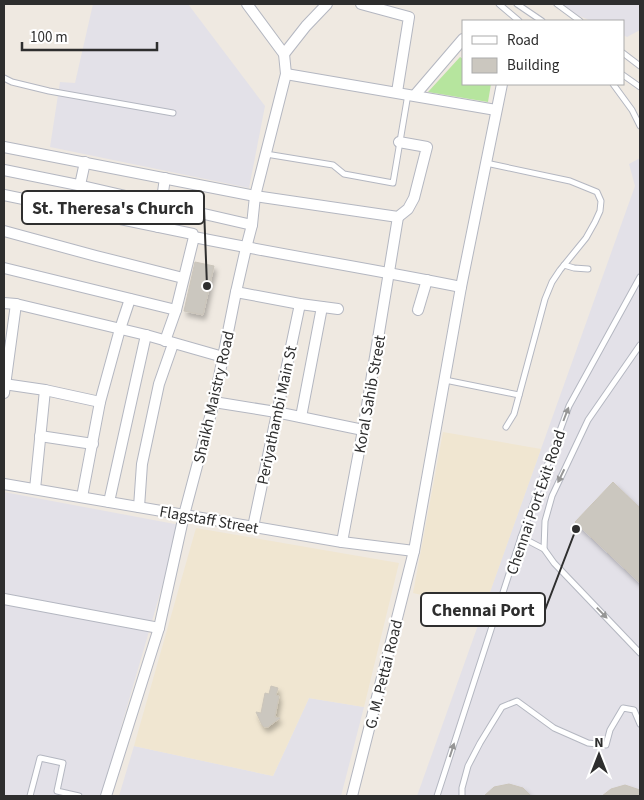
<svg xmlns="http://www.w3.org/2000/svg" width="644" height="800" viewBox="0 0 644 800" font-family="'Source Sans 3',sans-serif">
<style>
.industrial{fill:#e3e1e8}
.education{fill:#f0e6d1}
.green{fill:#b6e59e}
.building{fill:#cbc7bf;stroke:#cbc5ba;filter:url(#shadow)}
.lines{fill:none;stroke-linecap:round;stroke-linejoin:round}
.lane-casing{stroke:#b4b7c1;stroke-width:7}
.street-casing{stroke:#b4b7c1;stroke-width:12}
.lane{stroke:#fff;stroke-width:5}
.street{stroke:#fff;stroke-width:10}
.oneway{fill:#969696}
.labels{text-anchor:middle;stroke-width:4.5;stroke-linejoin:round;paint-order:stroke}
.street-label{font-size:16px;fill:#2e2e2e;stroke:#fff}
.leader{fill:none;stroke:#2e2e2e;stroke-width:2}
.callout-dot{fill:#2e2e2e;stroke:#fff;stroke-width:2}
.callout{fill:#fff;stroke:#2e2e2e;stroke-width:2}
.callout-label{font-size:18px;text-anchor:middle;font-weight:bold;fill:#2e2e2e}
</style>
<defs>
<filter id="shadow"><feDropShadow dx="2.5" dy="4.5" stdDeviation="2.5" flood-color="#0004"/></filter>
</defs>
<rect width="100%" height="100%" fill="#efe9e1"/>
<g class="industrial">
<polygon points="93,4 188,4 265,106 249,188 50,147 60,82 75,83"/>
<polygon points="552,4 640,4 640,30 627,37 623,35 623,21 591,21"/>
<polygon points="640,158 640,796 417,796 635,186 629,164"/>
<polygon points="4,492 180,525 101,796 4,796"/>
<polygon points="309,698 364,707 341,796 119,796 134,746 273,776"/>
</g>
<g class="education">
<polygon points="443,432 541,449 484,609 413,593"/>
<polygon points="196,528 399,563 364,707 309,698 273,776 134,746"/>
</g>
<polygon class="green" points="460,57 463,59 463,84 491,84 488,102 428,92"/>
<g class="building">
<polygon points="195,262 214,266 203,315 184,311"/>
<polygon points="613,482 640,508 640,583 575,522"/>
<polygon points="271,686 278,688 276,695 279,696 275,717 280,718 268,727 264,727 262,725 256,712 261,713 265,693 269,694"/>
<polygon points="509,784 523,788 531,796 484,796 494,787"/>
<polygon points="625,785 640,790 640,796 602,796 611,789"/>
</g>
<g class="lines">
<defs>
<g id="lane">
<polyline points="499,4 519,21"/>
<polyline points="517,4 542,21"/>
<polyline points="557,4 580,21"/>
<polyline points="623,53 640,66"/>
<polyline points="623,75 640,87"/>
<polyline points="4,78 12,82 49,91 173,113"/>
<polyline points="613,84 632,110 640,126"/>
<polyline points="266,154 333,165 344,174 393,183 408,94"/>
<polyline points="486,163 570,181 597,192 601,201 600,211 595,222 586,238 560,270 552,282 545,299 514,414 506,427"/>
<polyline points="564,265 574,268 588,269"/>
<polyline points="640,345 588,420 552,496 545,521 544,549 554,563 640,653"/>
<polyline points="445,380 519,395"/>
<polyline points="521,537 544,549"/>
<polyline points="30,796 40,758 63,763 57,791 79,796"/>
<polyline points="437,796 521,537 569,406 640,277"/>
<polyline points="462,796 462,788 468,766 480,743 502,707 517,701 554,728 588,743 606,745 610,730 623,708 634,710 640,724"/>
</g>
<g id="street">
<polyline points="361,4 409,17 397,92"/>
<polyline points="284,54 306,26 327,4"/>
<polyline points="286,74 496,110"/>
<polyline points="415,95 463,39"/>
<polyline points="4,147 255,196 398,217 408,209 414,198 427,147 399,142"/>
<polyline points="4,170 78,185 252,225"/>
<polyline points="80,185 85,162"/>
<path d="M4,195L193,234L194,237C283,255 372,269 461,287"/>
<polyline points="158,227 165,178"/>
<polyline points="4,231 96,256 183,278"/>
<polyline points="4,268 176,310"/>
<polyline points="236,292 300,304 338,309"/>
<polyline points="4,303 16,304 146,335 223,357"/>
<polyline points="418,310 427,280"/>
<polyline points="165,341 176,310 194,237"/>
<polyline points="4,384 45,390 100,402"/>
<polyline points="4,393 16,304"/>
<polyline points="214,402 276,412 363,430"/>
<polyline points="301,417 322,307"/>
<polyline points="40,436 93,444"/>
<polyline points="4,484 342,542 414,551"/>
<polyline points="35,489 45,390"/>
<polyline points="82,497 100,402 120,329 130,299"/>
<polyline points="109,502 146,335"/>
<polyline points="139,507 142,464 159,384 173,344"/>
<polyline points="253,527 300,304"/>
<polyline points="342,542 363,430 398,217"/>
<polyline points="4,599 159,628"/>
<polyline points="106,796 159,628 184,515 214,402 236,292 246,248 252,225 255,196 286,74 284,54 247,4"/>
<polyline points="352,796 414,551 461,287 502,84"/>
</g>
</defs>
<use href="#lane" class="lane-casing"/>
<use href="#street" class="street-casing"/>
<use href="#lane" class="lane"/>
<use href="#street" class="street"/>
</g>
<defs><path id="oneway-solid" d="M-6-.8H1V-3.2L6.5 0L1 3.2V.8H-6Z" transform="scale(1.25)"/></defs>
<g class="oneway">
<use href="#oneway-solid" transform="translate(566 414) rotate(-69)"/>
<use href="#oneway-solid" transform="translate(561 476) rotate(116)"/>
<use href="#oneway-solid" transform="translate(602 613) rotate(46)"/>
<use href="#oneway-solid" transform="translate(452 750) rotate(-72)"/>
</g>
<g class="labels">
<g class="street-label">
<text transform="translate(369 394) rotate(-80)" y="6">Koral Sahib Street</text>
<text transform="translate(213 397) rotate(-77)" y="6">Shaikh Maistry Road</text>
<text transform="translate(276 415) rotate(-78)" y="6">Periyathambi Main St</text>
<text transform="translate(535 502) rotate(-71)" y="6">Chennai Port Exit Road</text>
<text transform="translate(209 519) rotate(10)" y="6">Flagstaff Street</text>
<text transform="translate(383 674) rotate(-76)" y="6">G. M. Pettai Road</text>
</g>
</g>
<path class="leader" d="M207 286L204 208M576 529L545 610"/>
<g class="callout-dot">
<circle cx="207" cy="286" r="5"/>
<circle cx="576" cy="529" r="5"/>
</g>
<g class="callout">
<rect x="22" y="191" width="182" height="33" rx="5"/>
<rect x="421" y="593" width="124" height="33" rx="5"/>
</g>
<g class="callout-label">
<text x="113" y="214">St. Theresa's Church</text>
<text x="483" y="616">Chennai Port</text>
</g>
<rect width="644" height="800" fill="none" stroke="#2e2e2e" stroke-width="10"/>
<rect x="462" y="20" width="162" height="65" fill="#ffffff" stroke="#ababab"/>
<rect x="472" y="36" width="25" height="8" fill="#ffffff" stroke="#ababab"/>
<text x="507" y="45" font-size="15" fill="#2e2e2e">Road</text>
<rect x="472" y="58" width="25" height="15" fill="#cbc7bf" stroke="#ababab"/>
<text x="507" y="70" font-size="15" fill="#2e2e2e">Building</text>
<g transform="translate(599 755)" stroke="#ffffff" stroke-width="4" paint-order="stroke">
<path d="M0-4L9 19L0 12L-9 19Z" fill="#2e2e2e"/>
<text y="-8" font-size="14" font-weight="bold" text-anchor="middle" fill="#2e2e2e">N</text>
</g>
<path d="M22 42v8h135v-8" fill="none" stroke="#2e2e2e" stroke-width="2.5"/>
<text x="30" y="42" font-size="15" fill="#2e2e2e" stroke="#ffffff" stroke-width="4" paint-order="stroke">100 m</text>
</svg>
